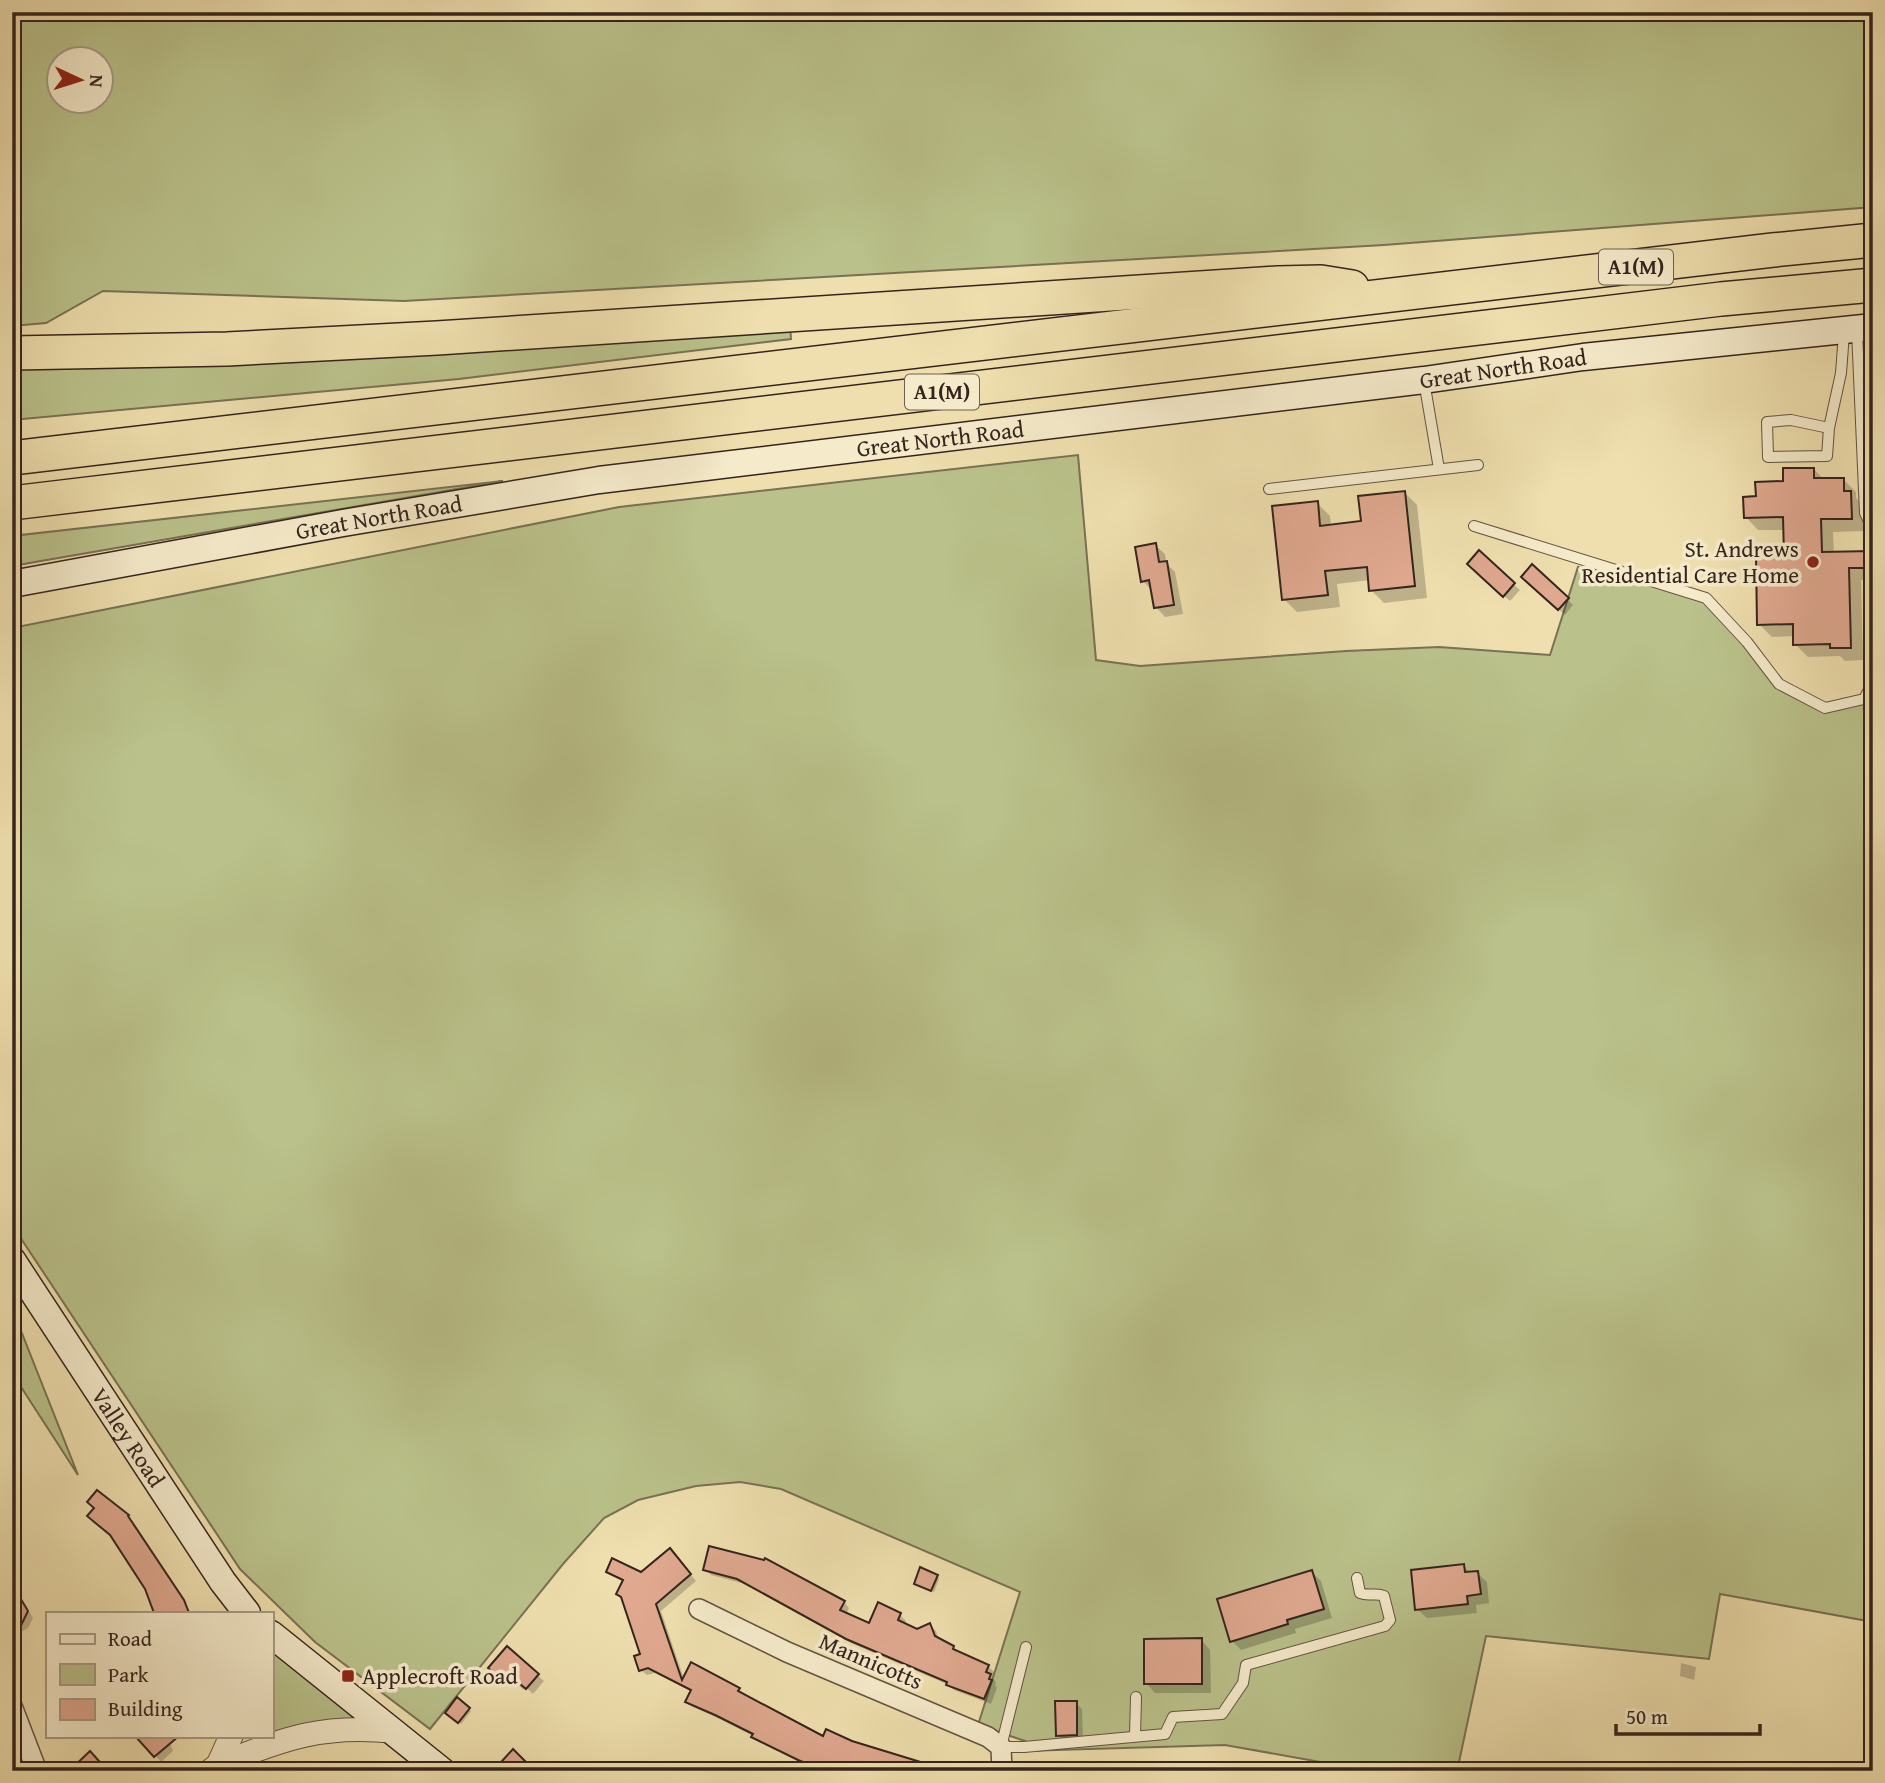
<svg xmlns="http://www.w3.org/2000/svg" width="1885" height="1783" viewBox="0 0 1885 1783" font-family="'Gentium Book Plus',serif">
<style>
.green{fill:#bac18a;stroke:#787254;stroke-width:2;fill-rule:evenodd}
.shadow{fill:#0003}
.building{fill:#dfa88f;stroke:#35241d;stroke-width:2}
.lines{fill:none;stroke-linecap:round;stroke-linejoin:round}
.service-casing{stroke:#645341;stroke-width:12}
.minor-casing{stroke:#645341;stroke-width:22}
.tertiary-casing{stroke:#645341;stroke-width:25}
.secondary-casing{stroke:#35241d;stroke-width:29}
.motorway-casing{stroke:#35241d;stroke-width:36}
.service{stroke:#f5eaca;stroke-width:10}
.minor{stroke:#f5eaca;stroke-width:19}
.tertiary{stroke:#f5eaca;stroke-width:23}
.secondary{stroke:#f5eaca;stroke-width:26}
.motorway{stroke:#efdfae;stroke-width:33}
.poi-dot{fill:#8f2418;stroke:#f5eaca;stroke-width:2.5}
.labels{text-anchor:middle;stroke-width:7;stroke-linejoin:round;paint-order:stroke}
.shield{fill:#f5eaca;stroke:#6f5f51;stroke-width:2}
.shield-label{font-size:21px;font-weight:bold;fill:#35241d}
.street-label{font-size:23px;fill:#35241d;stroke:#f5eaca}
.poi-label{font-size:23px;fill:#35241d;stroke:#f5eaca;text-anchor:end}
</style>
<rect width="100%" height="100%" fill="#efdfae"/>
<filter id="stains"><feTurbulence type="fractalNoise" baseFrequency=".00286" numOctaves="4"/><feColorMatrix values="0 0 0 0 .2 0 0 0 0 .09 0 0 0 0 .02 0 0 0 .5 -.17"/></filter>
<radialGradient id="worn" r=".72"><stop offset=".6" stop-color="#630" stop-opacity="0"/><stop offset="1" stop-color="#630" stop-opacity=".3"/></radialGradient>
<g class="green">
<path d="M12,12H1873V207L1384,245L404,301L103,291L46,323L12,326ZM60,60H102V102H60Z"/>
<polygon points="790,325 791,339 459,379 12,420 12,366"/>
<polygon points="1078,455 1096,660 1140,666 1346,651 1439,647 1550,655 1578,567 1706,598 1779,684 1825,708 1864,699 1873,700 1873,1622 1720,1594 1709,1659 1486,1636 1459,1762 1326,1763 1225,1745 1024,1751 1025,1741 978,1725 1020,1592 781,1489 740,1482 696,1486 638,1500 604,1518 563,1564 430,1729 315,1642 240,1569 12,1225 12,628 619,507"/>
<polygon points="503,481 12,566 12,536"/>
<polygon points="12,1308 78,1475 12,1373"/>
<polygon points="271,1650 353,1716 351,1721 271,1734"/>
</g>
<g class="shadow">
<polygon points="1814,469 1824,480 1843,479 1856,492 1856,498 1863,506 1864,531 1833,532 1834,554 1870,553 1873,555 1873,580 1861,580 1863,660 1845,661 1840,656 1808,657 1795,644 1795,636 1772,637 1759,624 1786,557 1785,530 1758,530 1746,517 1757,498"/>
<polygon points="1405,493 1417,505 1427,598 1384,603 1371,590 1370,580 1337,584 1340,607 1297,612 1284,599 1317,503 1330,516 1331,527 1363,523"/>
<polygon points="1155,545 1165,554 1166,563 1175,572 1183,614 1165,617 1156,607 1153,592 1143,581"/>
<polygon points="1479,553 1520,590 1510,601 1469,564"/>
<polygon points="1529,582 1567,599 1573,605 1565,615"/>
<polygon points="128,1516 133,1522 191,1613 156,1613"/>
<polygon points="675,1556 696,1581 661,1611 684,1679 738,1689 744,1695 824,1739 852,1742 941,1771 821,1771 759,1742 753,1736 722,1720 693,1707 687,1702 692,1692 655,1673 647,1675 642,1671 656,1666 641,1670 643,1656 624,1582 608,1571 641,1575"/>
<polygon points="1463,1566 1470,1573 1477,1573 1487,1582 1489,1603 1476,1605 1477,1613 1427,1618 1417,1609"/>
<polygon points="705,1569 844,1602 849,1608 846,1615 870,1625 900,1615 906,1621 904,1625 917,1631 930,1625 936,1631 939,1640 959,1653 988,1666 994,1672 992,1678 996,1682 995,1685 997,1688 991,1704 954,1690 949,1685 853,1644 745,1584 711,1575"/>
<polygon points="1312,1572 1321,1581 1332,1618 1295,1629 1296,1633 1241,1650 1232,1641"/>
<polygon points="937,1576 939,1579 934,1592 918,1586"/>
<polygon points="12,1582 33,1618 28,1628 21,1632 12,1621"/>
<polygon points="1201,1640 1210,1650 1211,1693 1155,1693 1146,1683"/>
<polygon points="507,1649 544,1681 533,1694 526,1687 524,1690 513,1681 509,1685 496,1674"/>
<polygon points="1681,1663 1696,1667 1694,1680 1680,1676"/>
<polygon points="457,1700 471,1711 461,1724 447,1712"/>
<polygon points="1076,1703 1082,1709 1083,1740 1064,1741 1058,1735"/>
<polygon points="138,1736 170,1736 168,1737 173,1751 161,1762"/>
<polygon points="117,1761 127,1771 107,1771"/>
</g>
<g class="building">
<polygon points="1783,468 1814,468 1814,478 1844,478 1844,491 1851,491 1852,519 1821,519 1822,552 1871,551 1871,568 1849,568 1851,648 1830,648 1830,644 1793,645 1793,624 1757,625 1756,556 1784,556 1783,517 1744,518 1743,497 1756,496 1755,482 1783,481"/>
<polygon points="1405,491 1415,586 1369,591 1367,567 1325,571 1328,595 1282,600 1272,506 1318,501 1320,526 1361,521 1358,496"/>
<polygon points="1156,543 1159,562 1167,561 1174,605 1154,608 1149,580 1141,582 1135,547"/>
<polygon points="1479,550 1515,583 1503,597 1467,564"/>
<polygon points="1532,564 1569,598 1558,610 1521,577"/>
<polygon points="97,1490 129,1515 128,1516 184,1600 189,1613 154,1613 145,1589 110,1535 87,1516 94,1508 87,1502"/>
<polygon points="709,1546 764,1560 765,1558 845,1601 840,1610 869,1623 878,1602 901,1613 898,1620 917,1629 930,1623 935,1636 954,1646 953,1649 989,1665 986,1672 991,1674 989,1679 992,1680 984,1699 946,1685 947,1682 846,1639 737,1579 703,1570"/>
<polygon points="670,1548 691,1574 656,1604 682,1680 691,1662 740,1688 738,1691 823,1736 826,1729 852,1741 937,1767 937,1771 825,1771 798,1760 751,1737 753,1734 715,1715 685,1702 691,1690 648,1668 639,1671 634,1656 640,1654 621,1597 616,1594 623,1580 606,1572 612,1558 641,1572"/>
<polygon points="1464,1564 1465,1572 1478,1571 1481,1594 1467,1596 1468,1604 1415,1610 1411,1570"/>
<polygon points="920,1567 938,1575 931,1591 914,1584"/>
<polygon points="1312,1570 1324,1609 1287,1620 1288,1624 1230,1642 1217,1599"/>
<polygon points="12,1584 28,1611 12,1644"/>
<polygon points="1202,1638 1202,1684 1144,1684 1144,1639"/>
<polygon points="507,1646 539,1674 526,1689 519,1683 517,1685 506,1676 503,1681 488,1668"/>
<polygon points="457,1697 470,1708 458,1723 445,1713"/>
<polygon points="1055,1701 1077,1701 1077,1735 1056,1736"/>
<polygon points="135,1736 179,1736 154,1757"/>
<polygon points="513,1749 535,1771 511,1771 502,1761"/>
<polygon points="90,1751 108,1771 69,1771"/>
</g>
<g class="lines">
<defs>
<g id="service">
<polyline points="1857,331 1865,513 1873,529"/>
<polyline points="1424,381 1439,469"/>
<polyline points="1829,428 1791,420 1767,422 1768,457 1827,456 1829,428 1841,373 1844,333"/>
<polyline points="1269,489 1478,465"/>
<polyline points="1474,526 1706,598 1747,642 1779,684 1825,708 1864,699 1873,682"/>
<path d="M1026,1647L1001,1747H1024L1165,1734L1173,1717L1222,1714L1243,1683L1246,1665L1385,1626L1390,1620L1384,1596C1376,1592 1369,1597 1360,1593L1357,1578"/>
<polyline points="1135,1736 1136,1697"/>
</g>
<g id="minor">
<polyline points="699,1609 787,1652 988,1737 1001,1747 1002,1771"/>
<polyline points="12,1706 37,1771"/>
</g>
<g id="tertiary">
<polyline points="218,1765 231,1736"/>
<path d="M210,1771L218,1765C284,1739 320,1724 392,1731"/>
</g>
<g id="secondary">
<path id="s1" d="M12,584L343,523L599,480L1424,380L1583,357L1873,327"/>
<path id="s2" d="M12,1260L223,1582L247,1613"/>
<polyline points="271,1634 442,1771"/>
</g>
<g id="motorway">
<polyline points="12,353 227,349 437,338 1278,283 1321,282 1352,287"/>
<polyline points="12,458 1773,250 1873,240"/>
<polyline points="12,503 1721,299 1873,285"/>
</g>
</defs>
<use href="#service" class="service-casing"/>
<use href="#minor" class="minor-casing"/>
<use href="#tertiary" class="tertiary-casing"/>
<use href="#secondary" class="secondary-casing"/>
<use href="#motorway" class="motorway-casing"/>
<use href="#service" class="service"/>
<use href="#minor" class="minor"/>
<use href="#tertiary" class="tertiary"/>
<use href="#secondary" class="secondary"/>
<use href="#motorway" class="motorway"/>
</g>
<g class="poi-dot">
<circle cx="1813" cy="562" r="7"/>
<rect x="341" y="1669" width="14" height="14" rx="3.5"/>
</g>
<g class="labels">
<g class="shield">
<rect x="1599" y="249.5" width="74" height="35" rx="5"/>
<rect x="905" y="374.5" width="74" height="35" rx="5"/>
</g>
<g class="shield-label">
<text x="1636" y="274">A1(M)</text>
<text x="942" y="399">A1(M)</text>
</g>
<g class="street-label">
<text dy="8" stroke="none"><textPath href="#s1" startOffset="1507">Great North Road</textPath></text>
<text dy="8" stroke="none"><textPath href="#s1" startOffset="940">Great North Road</textPath></text>
<text dy="8" stroke="none"><textPath href="#s1" startOffset="373">Great North Road</textPath></text>
<text dy="8" stroke="none"><textPath href="#s2" startOffset="212">Valley Road</textPath></text>
<text transform="translate(871 1661) rotate(23)" y="8">Mannicotts</text>
</g>
<g class="poi-label">
<text x="1799" y="557">St. Andrews<tspan x="1799" dy="26">Residential Care Home</tspan></text>
<text x="362" y="1684" text-anchor="start">Applecroft Road</text>
</g>
</g>
<rect width="1885" height="1783" fill="none" stroke="#efdfae" stroke-width="42"/>
<rect x="14" y="14" width="1857" height="1755" fill="none" stroke="#35241d" stroke-width="3.5"/>
<rect x="21" y="21" width="1843" height="1741" fill="none" stroke="#35241d" stroke-width="2"/>
<rect x="46" y="1612" width="228" height="126" fill="#f5eaca" stroke="#a89b85" stroke-width="2"/>
<rect x="60" y="1634" width="35" height="10" fill="#f5eaca" stroke="#a89b85" stroke-width="2"/>
<text x="108" y="1646" font-size="21" fill="#35241d">Road</text>
<rect x="60" y="1664" width="35" height="21" fill="#bac18a" stroke="#a89b85" stroke-width="2"/>
<text x="108" y="1682" font-size="21" fill="#35241d">Park</text>
<rect x="60" y="1699" width="35" height="21" fill="#dfa88f" stroke="#a89b85" stroke-width="2"/>
<text x="108" y="1716" font-size="21" fill="#35241d">Building</text>
<g transform="translate(80 80) rotate(94)"><circle r="33" fill="#f5eaca" stroke="#a89b85" stroke-width="2"/>
<path d="M0-5L12 26L0 18L-12 26Z" fill="#8f2418"/>
<text y="-10" font-size="19" font-weight="bold" text-anchor="middle" fill="#35241d">N</text>
</g>
<path d="M1616 1724v10h144v-10" fill="none" stroke="#35241d" stroke-width="3.5"/>
<text x="1626" y="1724" font-size="21" fill="#35241d" stroke="#f5eaca" stroke-width="5" paint-order="stroke">50 m</text>
<rect width="100%" height="100%" filter="url(#stains)"/>
<rect width="100%" height="100%" fill="url(#worn)"/>
</svg>
